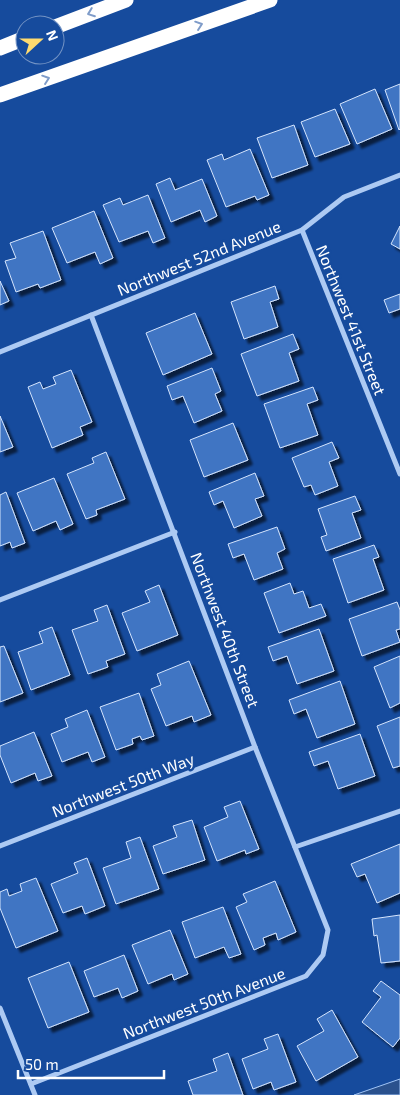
<svg xmlns="http://www.w3.org/2000/svg" width="400" height="1095" viewBox="0 0 400 1095" font-family="'Exo 2',sans-serif">
<style>
.water{fill:#2a518d;stroke:#a0c4f5}
.building{fill:#3f74c3;stroke:#d5e5fd;filter:url(#shadow)}
.lines{fill:none;stroke-linecap:round;stroke-linejoin:round}
.street{stroke:#adcaf3;stroke-width:5}
.highway{stroke:#fff;stroke-width:15}
.oneway{stroke:#7f9cc9}
.labels{text-anchor:middle;stroke-width:5;stroke-linejoin:round;paint-order:stroke}
.street-label{font-size:16px;fill:#fff;stroke:#164b9d}
</style>
<defs>
<filter id="shadow"><feDropShadow dx="4.5" dy="4.5" stdDeviation="1" flood-color="#0009"/></filter>
</defs>
<rect width="100%" height="100%" fill="#164b9d"/>
<polygon class="water" points="400,1079 400,1095 354,1095"/>
<g class="building">
<polygon points="400,84 400,129 399,130 385,90"/>
<polygon points="375,89 392,129 357,144 340,104"/>
<polygon points="335,109 350,144 315,157 301,122"/>
<polygon points="294,125 308,165 272,178 257,138"/>
<polygon points="250,149 269,195 257,200 255,196 226,207 207,160 222,154 224,160"/>
<polygon points="170,178 175,190 202,179 217,216 205,222 200,210 171,222 156,184"/>
<polygon points="148,195 165,238 153,243 148,231 119,242 103,205 120,198 123,205"/>
<polygon points="94,211 113,258 100,264 95,252 67,263 52,228"/>
<polygon points="400,226 400,249 391,244"/>
<polygon points="43,231 61,280 40,288 38,284 16,292 5,261 16,258 10,243"/>
<polygon points="0,281 9,301 0,305"/>
<polygon points="275,286 279,299 270,302 278,327 244,339 231,302"/>
<polygon points="400,294 400,309 389,313 384,300"/>
<polygon points="195,313 212,354 163,375 146,333"/>
<polygon points="293,334 299,349 289,353 299,381 257,396 241,354"/>
<polygon points="212,368 221,391 215,394 222,411 194,423 183,396 172,400 167,386"/>
<polygon points="71,370 92,422 80,427 83,435 52,448 28,387 40,382 43,389 56,384 53,377"/>
<polygon points="313,387 318,400 307,404 318,435 280,448 264,404"/>
<polygon points="0,416 13,447 0,452"/>
<polygon points="233,423 248,460 204,477 190,440"/>
<polygon points="332,442 339,458 329,462 338,486 315,495 311,485 304,487 292,458"/>
<polygon points="106,452 125,499 96,510 97,515 86,519 67,474 94,463 92,458"/>
<polygon points="255,473 264,496 255,499 262,516 234,528 223,501 214,505 209,492"/>
<polygon points="54,478 73,524 60,530 56,521 33,531 17,493"/>
<polygon points="6,492 25,543 12,548 10,542 0,546 0,495"/>
<polygon points="355,496 361,510 352,513 361,538 326,551 321,537 327,535 318,509"/>
<polygon points="277,527 285,549 277,553 283,569 254,580 244,554 233,558 228,544"/>
<polygon points="374,545 379,557 373,559 384,590 348,603 333,559"/>
<polygon points="290,583 294,594 303,591 309,608 321,604 326,616 279,633 264,593"/>
<polygon points="159,585 178,635 137,651 122,613 150,602 145,591"/>
<polygon points="397,602 400,610 400,629 396,630 400,642 362,656 349,619"/>
<polygon points="107,605 125,654 106,661 108,667 88,674 72,630 98,621 94,610"/>
<polygon points="52,627 70,675 31,690 18,652 43,643 39,632"/>
<polygon points="319,629 334,671 297,684 287,656 273,661 268,647"/>
<polygon points="4,646 23,693 0,702 0,647"/>
<polygon points="400,656 400,703 390,708 374,667"/>
<polygon points="189,661 211,715 194,722 192,716 166,726 151,689 161,685 157,674"/>
<polygon points="340,681 355,724 317,738 306,709 294,714 289,700"/>
<polygon points="139,693 154,736 142,740 140,736 132,739 133,744 116,750 100,707"/>
<polygon points="87,710 105,757 92,762 88,752 62,762 51,734 68,727 65,719"/>
<polygon points="400,717 400,766 393,768 377,726"/>
<polygon points="34,732 52,776 38,781 35,773 11,783 0,755 0,746"/>
<polygon points="360,734 375,776 338,789 328,761 314,766 309,752"/>
<polygon points="240,801 259,849 246,854 245,850 217,861 204,827 228,817 224,807"/>
<polygon points="192,820 205,860 163,874 153,846 177,837 173,826"/>
<polygon points="140,837 159,889 116,904 103,868 131,858 126,842"/>
<polygon points="400,844 400,893 377,903 365,874 357,877 351,864"/>
<polygon points="87,858 105,906 85,914 82,906 63,913 51,884 78,873 74,863"/>
<polygon points="36,878 58,931 16,948 0,908 0,892 7,889 9,896 22,891 20,884"/>
<polygon points="275,881 296,932 278,940 276,933 263,938 265,945 254,950 236,907 247,902 243,894"/>
<polygon points="223,907 241,954 229,958 224,947 195,958 182,922"/>
<polygon points="400,915 400,961 381,963 377,935 374,936 372,919"/>
<polygon points="170,930 188,974 174,980 172,974 148,984 132,945"/>
<polygon points="124,955 138,991 122,998 118,988 94,997 84,971"/>
<polygon points="69,962 89,1012 48,1028 28,978"/>
<polygon points="381,981 400,995 400,1038 393,1047 362,1022 381,997 373,991"/>
<polygon points="332,1010 358,1057 316,1081 297,1046 324,1031 317,1019"/>
<polygon points="278,1034 296,1082 274,1090 271,1082 253,1089 242,1059 268,1049 264,1039"/>
<polygon points="228,1053 243,1095 193,1095 188,1081 217,1071 213,1059"/>
</g>
<g class="lines">
<g class="street">
<polyline points="302,230 400,474"/>
<polyline points="0,352 302,230 344,197 400,175"/>
<polyline points="0,600 175,532"/>
<polyline points="0,846 255,747"/>
<polyline points="295,847 400,811"/>
<polyline points="0,1008 35,1095"/>
<polyline points="31,1084 306,976 323,955 328,930 255,747 91,315"/>
</g>
<g class="highway">
<polyline points="55,27 126,0"/>
<polyline points="0,48 25,38"/>
<polyline points="0,95 270,0"/>
</g>
</g>
<defs><path id="oneway-chevron" d="M-2-3.5L2.5 0L-2 3.5" fill="none" stroke-width="1.6" stroke-linecap="round" stroke-linejoin="round" transform="scale(1.25)"/></defs>
<g class="oneway">
<use href="#oneway-chevron" transform="translate(91 13) rotate(159)"/>
<use href="#oneway-chevron" transform="translate(199 25) rotate(-19)"/>
<use href="#oneway-chevron" transform="translate(46 79) rotate(-19)"/>
</g>
<g class="labels">
<g class="street-label">
<text transform="translate(199 258) rotate(-22)" y="6">Northwest 52nd Avenue</text>
<text transform="translate(351 320) rotate(68)" y="6">Northwest 41st Street</text>
<text transform="translate(225 630) rotate(69)" y="6">Northwest 40th Street</text>
<text transform="translate(123 785) rotate(-21)" y="6">Northwest 50th Way</text>
<text transform="translate(204 1003) rotate(-21)" y="6">Northwest 50th Avenue</text>
</g>
</g>
<g transform="translate(40 40) rotate(69)"><circle r="24" fill="#164b9d" stroke="#7393c4"/>
<path d="M0-4L9 19L0 12L-9 19Z" fill="#ffdb6f"/>
<text y="-8" font-size="14" font-weight="bold" text-anchor="middle" fill="#ffffff">N</text>
</g>
<path d="M18 1070v8h146v-8" fill="none" stroke="#ffffff" stroke-width="2.5"/>
<text x="25" y="1070" font-size="15" fill="#ffffff" stroke="#164b9d" stroke-width="4" paint-order="stroke">50 m</text>
</svg>
